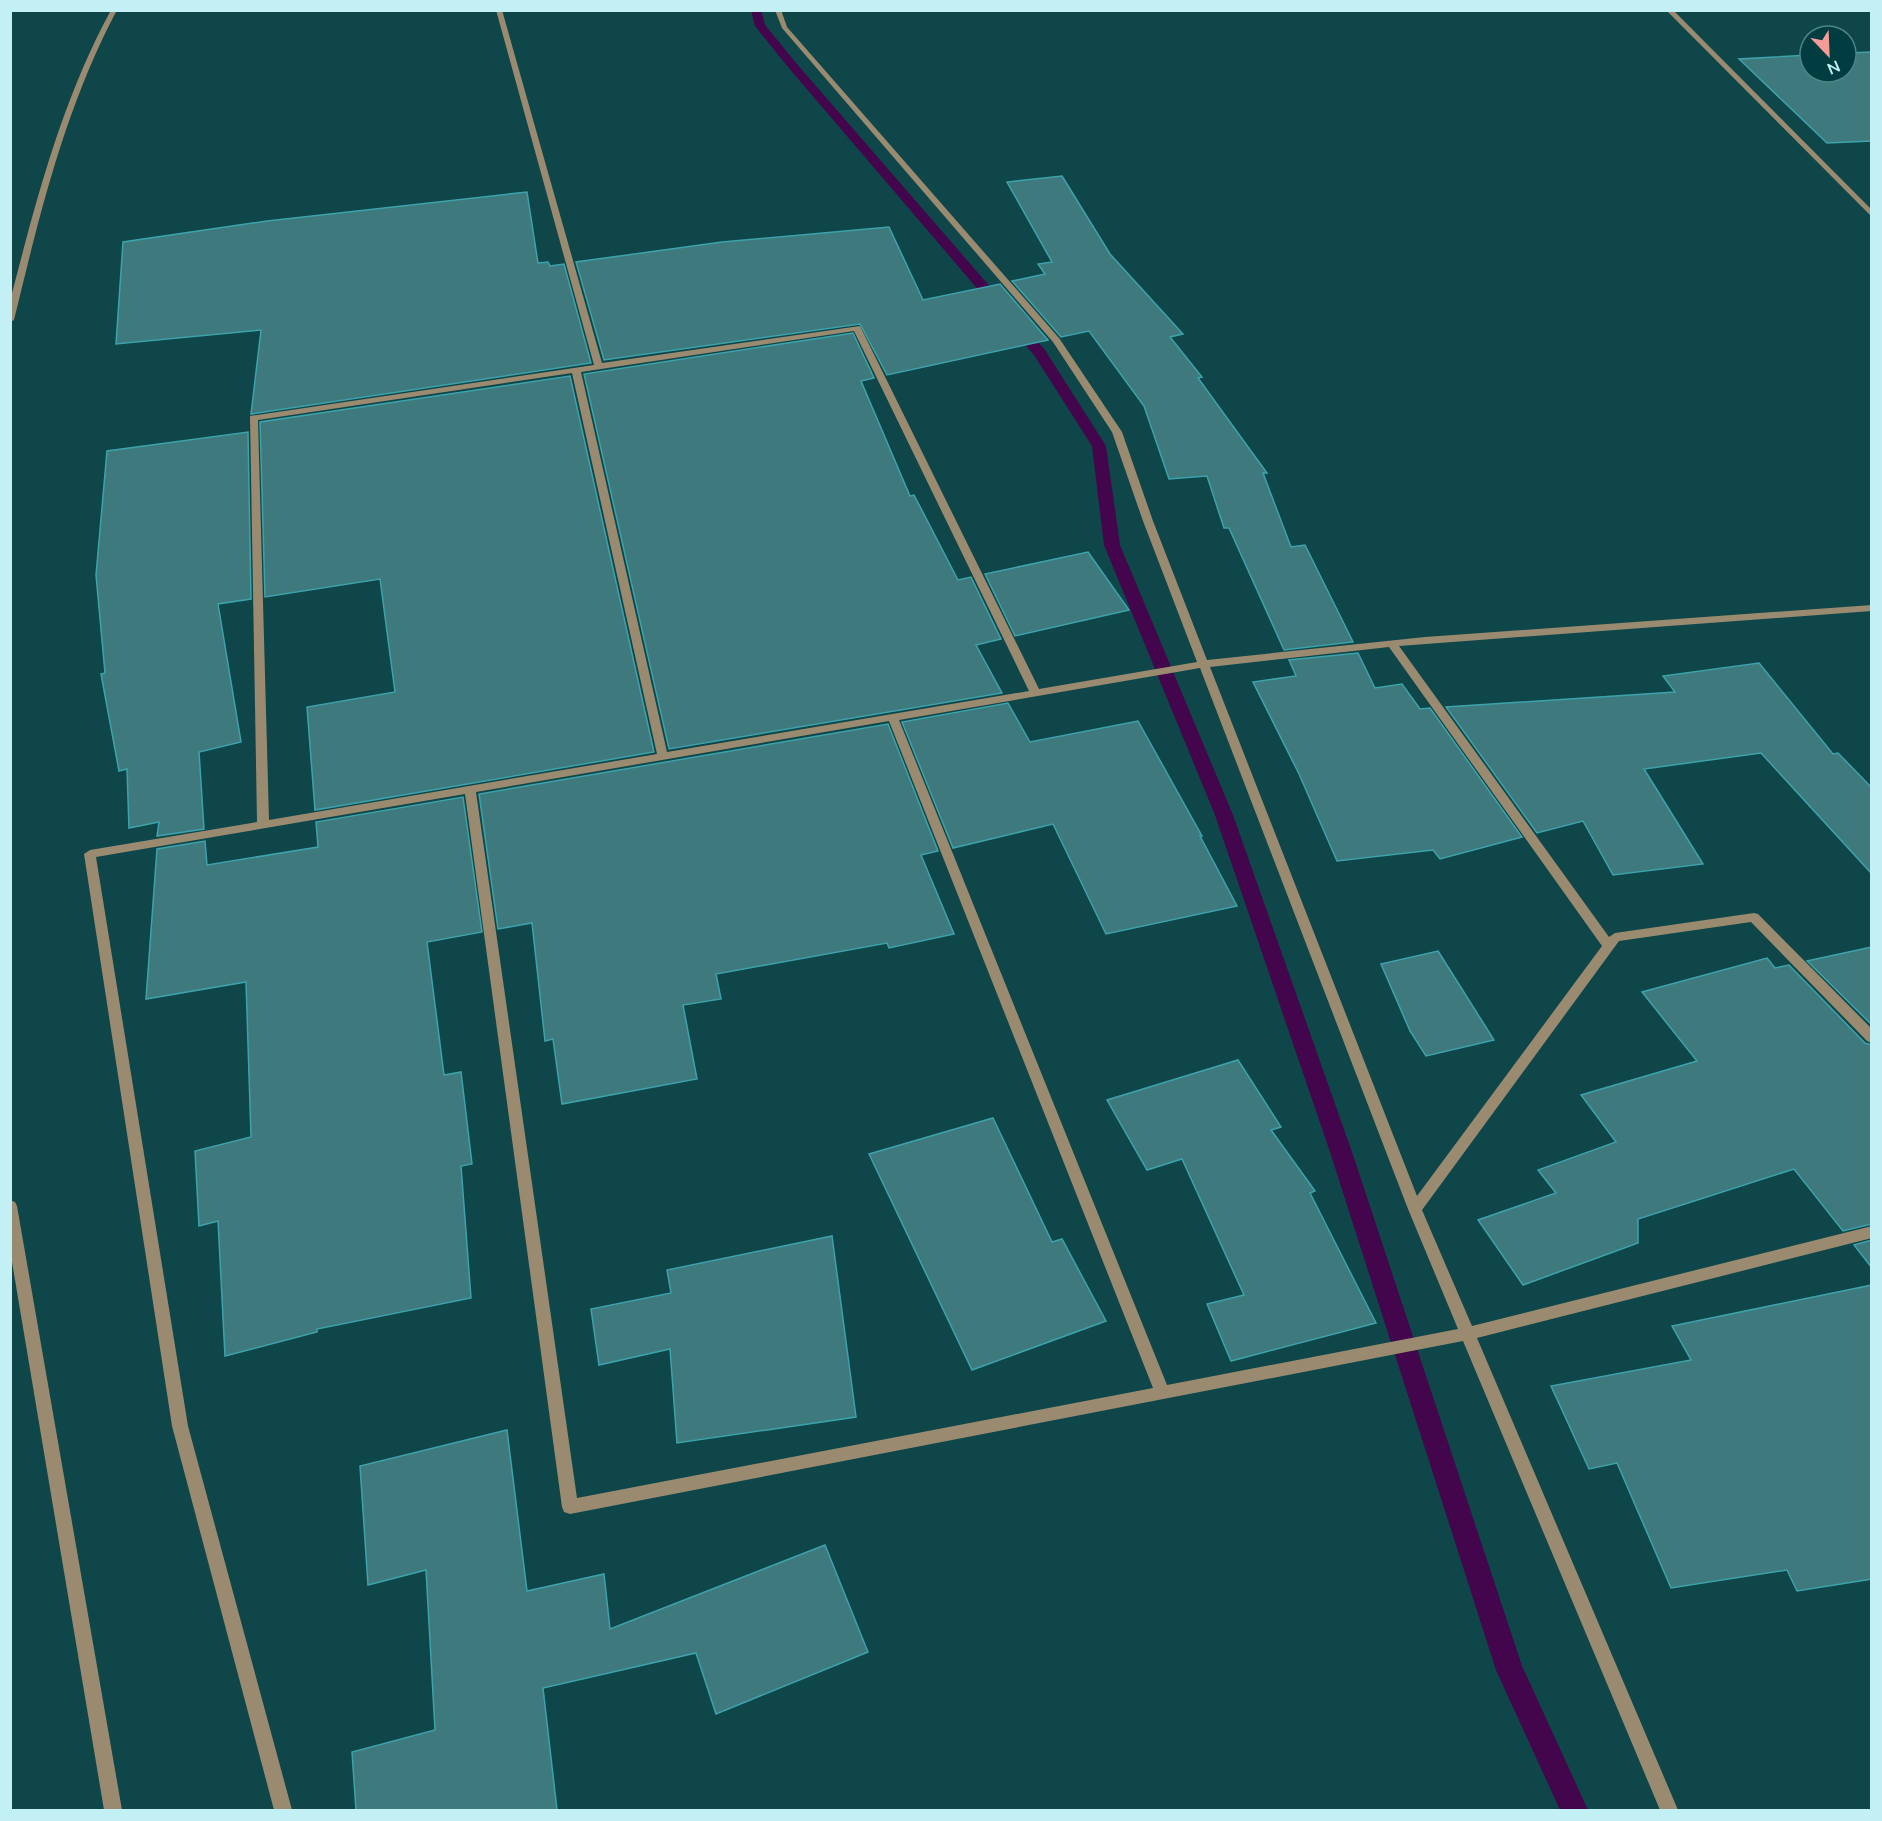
<svg xmlns="http://www.w3.org/2000/svg" width="1882" height="1821" viewBox="0 0 1882 1821" font-family="Mulish,sans-serif">
<style>
.lines{fill:none;stroke-linecap:round;stroke-linejoin:round}
.stream{fill:#43054c;fill-rule:evenodd}
.building{fill:#3e797d;stroke:#3da3ab;stroke-width:1.5}
.street{fill:#9a8b70;fill-rule:evenodd}
</style>
<rect width="100%" height="100%" fill="#0e464a"/>
<g class="lines">
<polygon class="stream" points="751,10 761,10 765,25 796,63 1045,350 1106,446 1120,545 1233,815 1352,1152 1522,1666 1588,1810 1560,1810 1496,1670 1330,1152 1215,815 1104,545 1092,446 1034,355 788,67 755,26"/>
</g>
<g class="building">
<polygon points="1872,52 1872,141 1827,143 1739,59 1810,55 1810,72 1846,72 1846,53"/>
<polygon points="1062,176 1110,254 1183,334 1170,337 1202,377 1198,378 1267,473 1263,473 1291,547 1305,545 1353,642 1284,650 1229,528 1224,528 1207,476 1169,479 1144,406 1089,331 1061,337 1012,281 1045,274 1038,264 1052,262 1007,182"/>
<polygon points="527,192 538,263 548,262 550,266 564,264 591,363 251,414 261,330 116,344 123,242 267,221"/>
<polygon points="889,227 923,300 1000,284 1048,340 887,375 860,324 604,360 576,262 722,242"/>
<polygon points="853,333 874,378 861,381 910,496 914,495 958,580 971,577 1001,639 976,645 1002,693 669,749 584,374"/>
<polygon points="570,376 654,752 315,810 307,707 395,692 380,579 265,597 260,422"/>
<polygon points="248,432 251,599 218,604 241,742 199,752 204,829 157,836 159,822 129,828 127,769 119,771 101,674 105,673 96,575 107,451"/>
<polygon points="1088,552 1129,610 1015,636 985,574"/>
<polygon points="1358,653 1375,688 1402,684 1420,709 1430,708 1522,837 1440,859 1433,850 1337,861 1299,774 1253,682 1296,676 1289,660"/>
<polygon points="1759,663 1833,754 1838,753 1872,788 1872,874 1761,753 1644,769 1703,864 1613,875 1583,821 1537,833 1446,707 1675,692 1663,676"/>
<polygon points="1008,703 1030,742 1138,721 1202,836 1200,836 1237,906 1106,934 1053,824 953,848 902,722"/>
<polygon points="888,724 938,851 921,855 954,934 889,948 887,943 716,974 721,999 683,1005 697,1079 562,1104 553,1039 545,1041 532,923 498,929 479,794"/>
<polygon points="463,797 482,932 427,942 444,1075 461,1072 472,1164 461,1166 471,1298 317,1329 317,1332 225,1356 218,1221 199,1226 195,1151 251,1137 246,982 146,999 157,849 205,841 207,865 318,847 316,822"/>
<polygon points="1872,947 1872,1025 1807,961"/>
<polygon points="1438,951 1494,1040 1426,1056 1410,1031 1381,964"/>
<polygon points="1767,958 1775,968 1789,965 1865,1043 1872,1045 1872,1224 1843,1231 1794,1169 1638,1219 1638,1243 1523,1285 1478,1220 1556,1193 1538,1170 1616,1142 1581,1095 1697,1061 1642,992"/>
<polygon points="1238,1060 1281,1127 1271,1130 1315,1191 1310,1193 1376,1323 1231,1361 1207,1304 1244,1295 1182,1159 1147,1170 1107,1100"/>
<polygon points="993,1118 1052,1242 1062,1239 1106,1321 972,1370 869,1154"/>
<polygon points="832,1236 856,1417 677,1443 670,1349 599,1365 591,1309 671,1293 667,1270"/>
<polygon points="1872,1240 1872,1268 1854,1245"/>
<polygon points="1872,1285 1872,1579 1797,1591 1787,1570 1671,1588 1617,1463 1589,1469 1551,1386 1691,1360 1672,1326"/>
<polygon points="507,1430 527,1591 604,1574 610,1629 825,1545 868,1652 716,1714 696,1653 543,1688 557,1810 356,1810 352,1752 435,1730 426,1570 368,1585 360,1466"/>
</g>
<g class="lines">
<g class="street">
<path d="M111,10H117C65,108 40,213 14,320L10,322V301C36,201 61,102 111,10Z"/>
<path d="M496,10H502L602,363L860,326L1039,689L1197,662L1143,521L1112,432L1053,342L782,28L775,10H781L787,27L1059,338L1122,432L1153,521L1207,660L1425,637L1872,605V611L1399,646L1609,937L1615,933L1754,913L1758,914L1872,1029V1043L1867,1041L1751,922L1619,941L1422,1210L1472,1326L1872,1226V1238L1477,1338L1678,1810H1660L1463,1341L570,1514L564,1512L562,1507L465,794L96,857L188,1426L292,1810H274L172,1426L84,854L90,850L257,822L250,416L594,365ZM854,331L1029,691L667,752L581,372ZM572,373L657,754L269,820L258,420ZM1389,647L1602,946L1417,1196L1210,667ZM1200,668L1408,1209L1458,1329L1167,1385L899,720ZM889,721L1153,1388L577,1498L476,792Z"/>
<polygon points="1666,10 1673,10 1872,210 1872,217"/>
<polygon points="10,1200 15,1202 17,1206 122,1810 104,1810 10,1250"/>
</g>
</g>
<rect width="1882" height="1821" fill="none" stroke="#c3f0f4" stroke-width="24"/>
<g transform="translate(1828 54) rotate(157)"><circle r="28" fill="#003c40" stroke="#4e8488" stroke-width="1.5"/>
<path d="M0-4.5L10 22L0 15L-10 22Z" fill="#f59b98"/>
<text y="-9" font-size="16" font-weight="bold" text-anchor="middle" fill="#c3f0f4">N</text>
</g>
</svg>
